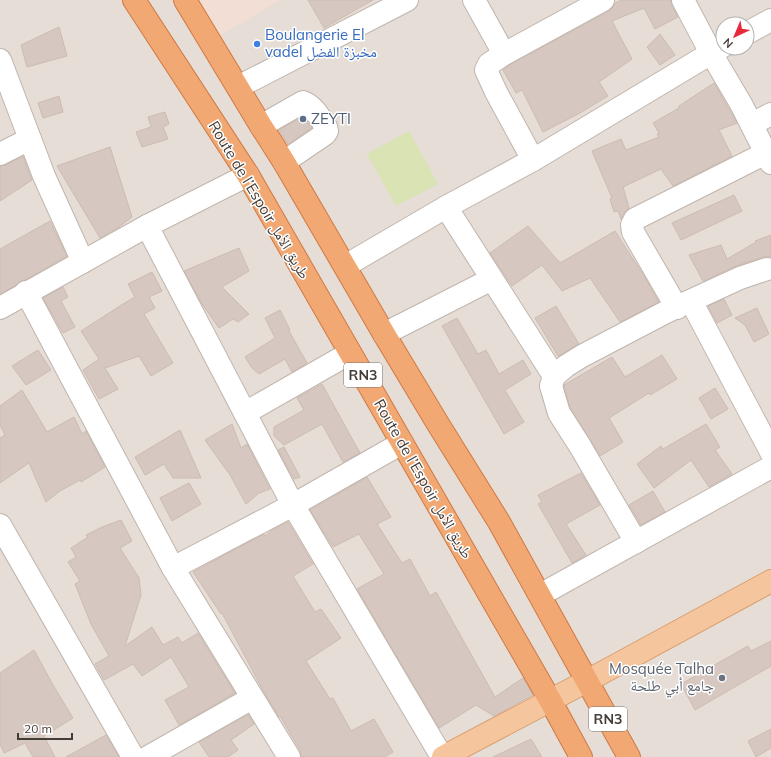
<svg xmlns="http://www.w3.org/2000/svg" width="771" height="757" viewBox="0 0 771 757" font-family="Mulish,'Noto Naskh Arabic',sans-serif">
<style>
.residential{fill:#e5ddd6;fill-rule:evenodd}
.commercial{fill:#f2ded4}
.green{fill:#d9e3b3}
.building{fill:#d6c8c0;stroke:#cdbbb1}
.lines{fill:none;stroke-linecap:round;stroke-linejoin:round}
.minor-casing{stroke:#c0b5ad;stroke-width:24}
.major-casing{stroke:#d99e6e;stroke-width:24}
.highway-casing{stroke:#d07944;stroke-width:24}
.minor{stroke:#fff;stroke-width:22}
.major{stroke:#f5c69d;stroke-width:22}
.highway{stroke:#f1a873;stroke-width:22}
.shop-dot{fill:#3f7fe0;stroke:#fff;stroke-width:1.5}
.service-dot{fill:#5c6f8a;stroke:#fff;stroke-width:1.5}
.worship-dot{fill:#6b7280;stroke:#fff;stroke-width:1.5}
.labels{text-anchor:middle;stroke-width:3;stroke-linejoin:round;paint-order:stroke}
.shield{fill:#fff;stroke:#7c7673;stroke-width:1}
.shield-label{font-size:14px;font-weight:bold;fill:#443c37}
.shop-label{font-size:15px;fill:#366cbe;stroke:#fff;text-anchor:start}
.service-label{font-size:15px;fill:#4e5e75;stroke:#fff;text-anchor:start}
.street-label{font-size:15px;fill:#443c37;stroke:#fff}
.worship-label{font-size:15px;fill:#5b616d;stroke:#fff;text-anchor:end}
</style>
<rect width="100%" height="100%" fill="#f2ece7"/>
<path class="residential" d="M0,0H771V757H0ZM723,24H747V48H723Z"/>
<polygon class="commercial" points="180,0 280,0 206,44"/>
<polygon class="green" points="409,131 438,184 396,206 367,154"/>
<g class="building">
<polygon points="308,0 373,0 324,28"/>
<polygon points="621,0 671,0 672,6 678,17 655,29 644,8 612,21 632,59 599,82 608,96 578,114 543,132 522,90 516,93 503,70 513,63 609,11 613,7 614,4"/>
<polygon points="59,27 67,56 27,67 21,45"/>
<polygon points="660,34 675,55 660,65 647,47"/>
<polygon points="714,83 737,123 719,130 732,156 673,186 661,169 623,187 629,208 624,213 621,219 618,211 614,212 610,199 612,198 592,151 621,139 626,150 659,137 657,134 659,133 653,123 679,108 679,106"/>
<polygon points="59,96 63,112 43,118 38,103"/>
<polygon points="165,112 169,124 163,127 168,139 142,147 136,132 151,127 148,117"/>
<polygon points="303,116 312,128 288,144 279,130"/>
<polygon points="110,147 132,217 119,227 100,238 57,166"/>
<polygon points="23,156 32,180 0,201 0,166 6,165"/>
<polygon points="734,195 742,211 681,240 672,223"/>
<polygon points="50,221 67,256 25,280 20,281 16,285 0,294 0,249"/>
<polygon points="528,226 560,263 615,231 644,276 659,302 620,322 590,278 562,291 542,265 512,286 490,253"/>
<polygon points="771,235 771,257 763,257 736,266 703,281 689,255 721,245 727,259 756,242 755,241"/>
<polygon points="239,248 249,271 222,287 249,314 238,322 233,319 219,328 202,304 184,271"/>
<polygon points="152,272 162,291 149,297 155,308 144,314 173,363 151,376 139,356 105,368 118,389 99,399 83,370 99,359 81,331 123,304 135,297 128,284"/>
<polygon points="63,287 68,297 61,301 75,327 63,333 43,298"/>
<polygon points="724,299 732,315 717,323 708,306"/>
<polygon points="556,306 579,344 558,356 535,318"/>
<polygon points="757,308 769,334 754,342 745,325 735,318"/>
<polygon points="280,310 290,330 289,331 307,363 292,372 285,359 259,374 252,368 245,357 275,338 265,318"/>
<polygon points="457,318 478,354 486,350 499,374 523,360 531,374 505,390 524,422 504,434 442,326"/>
<polygon points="38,350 51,370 26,385 12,366"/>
<polygon points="662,355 677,379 650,395 649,393 609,418 623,442 600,456 570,408 564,385 612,357 625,377"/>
<polygon points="322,384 360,453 343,462 322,424 284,445 274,436 274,427 304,410 297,398"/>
<polygon points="715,388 728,409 711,419 699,398"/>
<polygon points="22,390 47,432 74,417 82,434 86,431 105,467 81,482 80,480 60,491 46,502 29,463 0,483 0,438 5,435 0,425 0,406"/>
<polygon points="232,424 241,448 247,444 270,489 259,493 246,504 230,475 205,440"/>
<polygon points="706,424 720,447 715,450 732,474 709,487 691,460 654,488 637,464 661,446 663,449"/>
<polygon points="180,430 201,478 173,478 164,464 145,475 135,457"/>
<polygon points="284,447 300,477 294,479 278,450"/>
<polygon points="581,473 600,505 566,524 586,555 572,563 538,504 542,502 538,495"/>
<polygon points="367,477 391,517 377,524 402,563 410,559 430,596 436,592 495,697 523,678 533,695 494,716 476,705 439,728 357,589 384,574 359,534 333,547 310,510"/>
<polygon points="189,483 201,504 172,521 160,498"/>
<polygon points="653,491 665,512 641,525 629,505"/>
<polygon points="121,520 132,541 120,548 139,578 141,595 125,646 152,627 163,645 178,637 182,643 198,633 235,693 179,725 165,700 189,687 171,657 142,676 133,664 104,680 95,664 109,656 91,624 75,584 80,581 68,562 76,557 71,548 88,537 86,535 102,527"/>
<polygon points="288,522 313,564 293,576 315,612 321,609 341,638 306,661 330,699 333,698 351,731 374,719 393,752 385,757 302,757 300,750 280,716 279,717 265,694 222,613 221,614 193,572 264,534 265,536 272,530"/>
<polygon points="771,641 771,666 695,710 681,684 748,646 751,651"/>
<polygon points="34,650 53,685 73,718 44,736 55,757 33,757 25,743 4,753 0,744 0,673"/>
<polygon points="248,714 254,724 231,740 238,750 228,757 209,757 199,742"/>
<polygon points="771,729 771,748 756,757 748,741"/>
<polygon points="106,735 119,757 66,757"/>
<polygon points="531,739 542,757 493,757"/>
</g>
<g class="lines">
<defs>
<g id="minor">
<polyline points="474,0 504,54"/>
<polyline points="683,0 711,53 741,104 771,163"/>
<polyline points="747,33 771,20"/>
<polyline points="0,60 44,176 83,262"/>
<polyline points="238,87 407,0"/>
<polyline points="752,124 771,114"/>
<path d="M261,126L303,102C314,106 320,118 326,127L327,131L325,134L284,162"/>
<polyline points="0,154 30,139"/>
<polyline points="533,160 496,92 486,70 489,64 504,54 603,0"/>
<polyline points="446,207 554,376"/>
<polyline points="147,226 293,505 442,757"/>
<polyline points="345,266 446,207 533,160 723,46"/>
<polyline points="26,292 173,568 289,757"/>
<polyline points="691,301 771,452"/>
<polyline points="0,308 147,226 248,175"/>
<polyline points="677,308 633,232 632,225 635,219 766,153"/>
<polyline points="384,334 492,279"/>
<polyline points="245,413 350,353"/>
<polyline points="0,525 133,757"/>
<polyline points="636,542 580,446 559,413 551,386 554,376 566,366 582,356 666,312 740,278 767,269"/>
<polyline points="173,568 293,505 402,443"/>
<polyline points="540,595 771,467"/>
<polyline points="148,757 252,698"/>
</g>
<polyline id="major" points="443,757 587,681 771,581"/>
<g id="highway">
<polyline points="134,0 248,175 550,700 581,757"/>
<polyline points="185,0 261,126 284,162 384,334 438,424 499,522 629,757"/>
</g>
</defs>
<use href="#minor" class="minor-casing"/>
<use href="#major" class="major-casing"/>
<use href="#highway" class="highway-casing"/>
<use href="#minor" class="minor"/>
<use href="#major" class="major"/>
<use href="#highway" class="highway"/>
</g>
<circle class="shop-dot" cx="257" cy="44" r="4"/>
<circle class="service-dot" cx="303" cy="119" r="4"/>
<circle class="worship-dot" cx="722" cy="678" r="4"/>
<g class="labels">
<g class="shield">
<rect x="344" y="363" width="38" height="24" rx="3"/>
<rect x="589" y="707" width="38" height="24" rx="3"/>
</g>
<g class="shield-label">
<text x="363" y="380">RN3</text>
<text x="608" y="724">RN3</text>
</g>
<g class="shop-label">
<text x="265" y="40">Boulangerie El<tspan x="265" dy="17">vadel مخبزة الفضل</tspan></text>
</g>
<g class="service-label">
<text x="311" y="124">ZEYTI</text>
</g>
<g class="street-label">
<text transform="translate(259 200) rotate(59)" y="5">Route de l’Espoir طريق الأمل</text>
<text transform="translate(423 479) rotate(60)" y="5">Route de l’Espoir طريق الأمل</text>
</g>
<g class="worship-label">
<text x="714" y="674">Mosquée Talha<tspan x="714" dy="17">جامع أبي طلحة</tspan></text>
</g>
</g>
<g transform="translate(735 36) rotate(224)"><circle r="19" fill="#ffffff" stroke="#b4b1af"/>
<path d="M0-3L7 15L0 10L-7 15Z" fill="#e7293b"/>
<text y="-6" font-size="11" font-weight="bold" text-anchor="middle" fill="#443c37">N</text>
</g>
<path d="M18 733v6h54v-6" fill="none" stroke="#443c37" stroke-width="2"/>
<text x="24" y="733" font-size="12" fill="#443c37" stroke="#ffffff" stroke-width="3" paint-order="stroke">20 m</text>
</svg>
